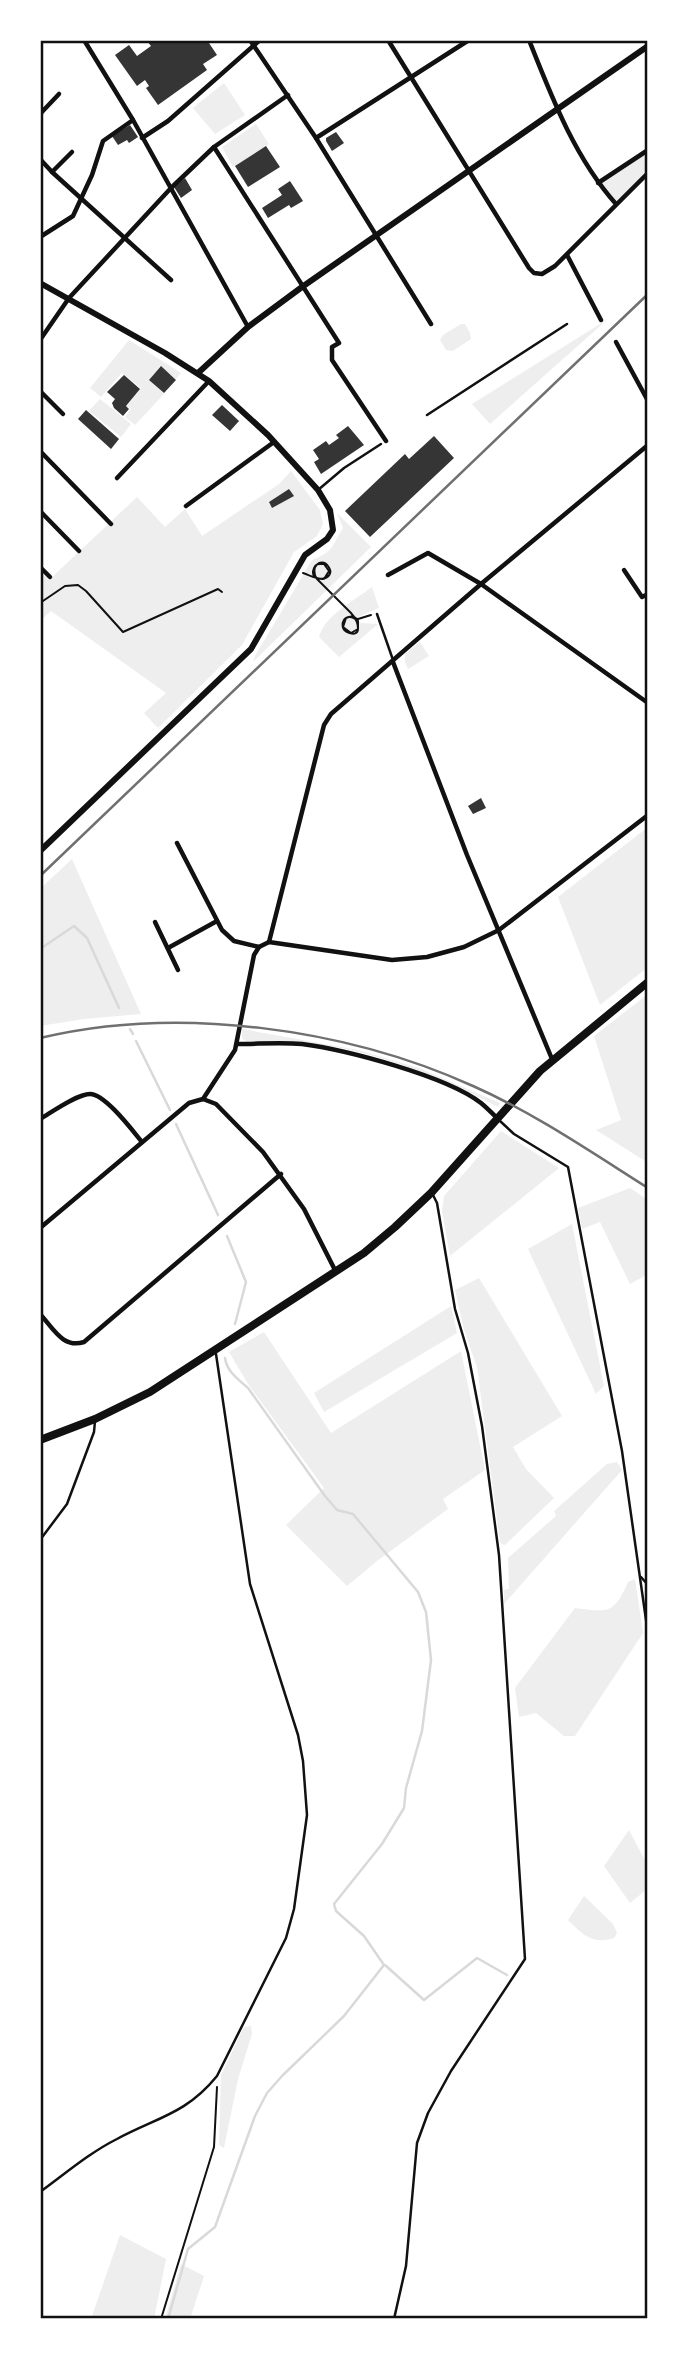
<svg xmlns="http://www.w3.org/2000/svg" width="688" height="2359" viewBox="0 0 688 2359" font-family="Barlow,sans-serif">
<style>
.green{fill:#eee}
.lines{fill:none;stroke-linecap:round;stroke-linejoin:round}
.stream{stroke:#d9d9d9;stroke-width:2.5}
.building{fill:#353535}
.path{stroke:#111;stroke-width:2}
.service{stroke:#111;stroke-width:2.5}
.minor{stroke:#111;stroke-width:4.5}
.tertiary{stroke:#111;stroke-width:6}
.primary{stroke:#111;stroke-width:8}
.rail{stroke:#707070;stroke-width:2.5}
.neatline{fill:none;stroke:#111;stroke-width:2.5}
</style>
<rect width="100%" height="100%" fill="#fff"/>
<g class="green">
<polygon points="224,83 245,115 215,134 193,108"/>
<polygon points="256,124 269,144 233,167 222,147"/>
<polygon points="648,150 648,173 616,204 598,183"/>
<polygon points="608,319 490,424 472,404"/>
<polygon points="461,324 465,324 470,333 471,339 453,351 446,350 440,340 443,335"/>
<polygon points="129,340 181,373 176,379 160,366 149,380 164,394 135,425 125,417 131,409 127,406 141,388 122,373 101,397 90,388"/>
<polygon points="100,399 131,424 121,437 89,411"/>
<polygon points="291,471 320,510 323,524 317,536 294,552 242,645 158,728 144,713 166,693 51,611 40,621 40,571 49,580 137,497 165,527 185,509 202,536 279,484"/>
<path d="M337,513L371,547L253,662L255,656L312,560C335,551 331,546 343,528Z"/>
<path d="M372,587L379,608L358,617L360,623L378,624L339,657L319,637C326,614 354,601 372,587Z"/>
<polygon points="420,642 429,656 408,669 405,662 405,654"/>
<polygon points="648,827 648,967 600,1005 558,897"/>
<polygon points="72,859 141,1014 84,1019 40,1026 40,889"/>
<polygon points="648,994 648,1163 596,1130 621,1120 594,1036"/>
<path d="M242,1029L358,1050L419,1068L500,1103L498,1107C447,1080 380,1053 323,1045C298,1041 272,1042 247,1042L242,1038Z"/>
<polygon points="501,1131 559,1168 450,1256 442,1211 444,1196"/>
<polygon points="630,1188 648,1200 648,1274 630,1284 600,1222 582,1229 578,1208"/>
<polygon points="572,1224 604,1386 596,1394 528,1249"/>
<polygon points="479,1278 562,1416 513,1447 526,1469 554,1498 505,1545 500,1543 477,1367 464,1330 455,1290"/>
<polygon points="451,1306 457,1333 324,1412 314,1393"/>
<polygon points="264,1332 331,1433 461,1351 485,1470 443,1499 448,1509 377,1561 347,1586 286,1525 324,1488 248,1384 229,1352"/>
<polygon points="617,1462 622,1470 504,1604 504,1590 509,1589 508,1558 556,1516 554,1511 607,1464"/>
<path d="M635,1579L643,1633L575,1736H564L536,1713L519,1717L515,1688L575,1608C607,1612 614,1615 628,1582Z"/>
<polygon points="629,1830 648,1866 647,1889 630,1903 604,1866"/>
<path d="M584,1896L613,1924L617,1933L614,1938C593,1945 583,1935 568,1920Z"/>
<polygon points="251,2026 252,2034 238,2079 224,2148 219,2145 221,2075 244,2027"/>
<polygon points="120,2235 166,2259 154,2319 91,2319"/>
<polygon points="181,2264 204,2276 190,2319 165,2319"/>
</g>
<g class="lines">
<g class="stream">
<polyline points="40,949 74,926 87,938 119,1008"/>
<polyline points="130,1029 133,1034"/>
<polyline points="136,1041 170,1110"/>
<polyline points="176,1124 218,1215"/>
<polyline points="227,1236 246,1282 235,1324"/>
<polyline points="385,1965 424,2000 477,1958 507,1975"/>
<path d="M168,2319L188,2249L215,2227L255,2116L267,2093L282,2076L344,2016L384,1965L364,1936L336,1911L334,1904L382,1844L404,1808L406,1788L422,1731L431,1660L426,1612L418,1592L353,1514L337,1510L325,1496L248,1388C238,1379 227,1372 225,1358"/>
</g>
</g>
<g class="building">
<polygon points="146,40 207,40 217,55 203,64 207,70 158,105 146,88 149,86 145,80 137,86 115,55 129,45 137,56 151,46"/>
<polygon points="130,125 138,137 129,143 127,140 118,145 112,136"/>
<polygon points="336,132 344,143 332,151 326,141 326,138"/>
<polygon points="266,146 280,167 248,187 235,166"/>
<polygon points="185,178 192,190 181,198 174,187"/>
<polygon points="290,181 303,201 291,208 289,205 268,218 262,208 282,195 278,189"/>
<polygon points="161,366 176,380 164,393 149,380"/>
<polygon points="124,375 140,389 126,406 129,409 123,416 114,408 112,403 115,399 107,392"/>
<polygon points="222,405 239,421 230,431 212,415"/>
<polygon points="86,410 119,439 111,449 78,419"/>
<polygon points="348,426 364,445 321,474 314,462 319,459 313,450 326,441 329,445 339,438 336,435"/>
<polygon points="434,436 454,458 370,537 345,511 405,454 409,459"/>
<polygon points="289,489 294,496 272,508 269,502"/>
<polygon points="481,798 486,808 473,814 468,806"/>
</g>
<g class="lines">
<g class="path">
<path d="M303,573C309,575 318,580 324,579L329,571L324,564C319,564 316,563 314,568C307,585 339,580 328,566C321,557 309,567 317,579L351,613C360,623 362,639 347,632C337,627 345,609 358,621V629L351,633L343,627L346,618C350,616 354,616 357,619H358L371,615"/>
<polyline points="40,603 65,586 78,585 86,591 123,632 218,589 222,592"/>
<polyline points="161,2319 214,2147 217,2087"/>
</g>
<g class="service">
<polyline points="427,415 567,324"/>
<polyline points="318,490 344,468 381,444"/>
<polyline points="377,614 393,660"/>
<polyline points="500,1121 514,1134 568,1167 622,1451 648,1634"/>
<polyline points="40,1540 67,1504 94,1432 95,1421"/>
<polyline points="641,1577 648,1585"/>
<path d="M40,2192C65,2174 89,2153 117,2139C158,2117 186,2114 217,2076L286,1938L294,1909L307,1815L303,1761L298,1735L250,1584L216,1354"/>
<polyline points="394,2319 406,2266 417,2143 428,2113 451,2071 525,1959 499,1555 482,1426 468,1353 455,1309 437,1203 433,1195"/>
</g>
<g class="minor">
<polyline points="84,40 133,120 248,327"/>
<polyline points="250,40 316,138 431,324"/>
<polyline points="388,40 529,268 534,273 542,274 555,266 648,173"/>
<path d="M529,40C552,98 575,158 616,204"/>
<polyline points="40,114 59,94"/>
<polyline points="142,138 168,121 260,40"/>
<polyline points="316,138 469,40"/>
<polyline points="214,147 339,343 332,347 332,360 386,441"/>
<polyline points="40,159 52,172 171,280"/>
<polyline points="52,172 72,152"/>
<polyline points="598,183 648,150"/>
<polyline points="40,237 73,216 92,175 103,141 133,120"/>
<polyline points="567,255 601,320"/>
<polyline points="40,340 69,298 171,188 214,147 288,95"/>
<polyline points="616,342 648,401"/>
<polyline points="40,391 63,414"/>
<polyline points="40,451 111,524"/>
<polyline points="117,478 209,381"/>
<polyline points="186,506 274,442"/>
<polyline points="40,511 79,551"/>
<polyline points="40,567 50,577"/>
<polyline points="624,570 642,597 648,594"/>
<polyline points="388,575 428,553 481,584 648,703"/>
<polyline points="393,662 467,855 552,1059"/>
<polyline points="177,843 222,930 234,941 259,947 269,942 392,960 427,957 464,947 499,930 648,815"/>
<polyline points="155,922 178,970"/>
<polyline points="269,942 324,725 331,714 481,584 648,445"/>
<polyline points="168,948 217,921"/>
<path d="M237,1044C258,1044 281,1042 302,1044C347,1050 446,1076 481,1103C487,1108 492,1113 497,1118"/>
<polyline points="203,1099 235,1050 254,955 259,947"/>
<path d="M40,1119C52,1112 77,1094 90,1094C105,1094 132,1130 142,1142"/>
<polyline points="40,1228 189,1103 203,1099 216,1104 263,1152 304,1209 336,1272"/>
<path d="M40,1314C53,1328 63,1349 84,1342L281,1174"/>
</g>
<g class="tertiary">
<polyline points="40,283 165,353 209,381 268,435 318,490 330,510 333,530 327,539 305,555 251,649 40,851"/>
<polyline points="198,373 248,327 302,287 648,46"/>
</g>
<polyline class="primary" points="40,1440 95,1419 150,1392 364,1253 395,1227 431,1193 540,1071 648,982"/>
<g class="rail">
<polyline points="40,876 648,294"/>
<path d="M40,1038C178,1005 345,1028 473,1086C534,1113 591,1152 648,1188"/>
</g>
</g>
<rect width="688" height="2359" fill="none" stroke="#ffffff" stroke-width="84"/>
<rect x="42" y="42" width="604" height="2275" class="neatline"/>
</svg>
